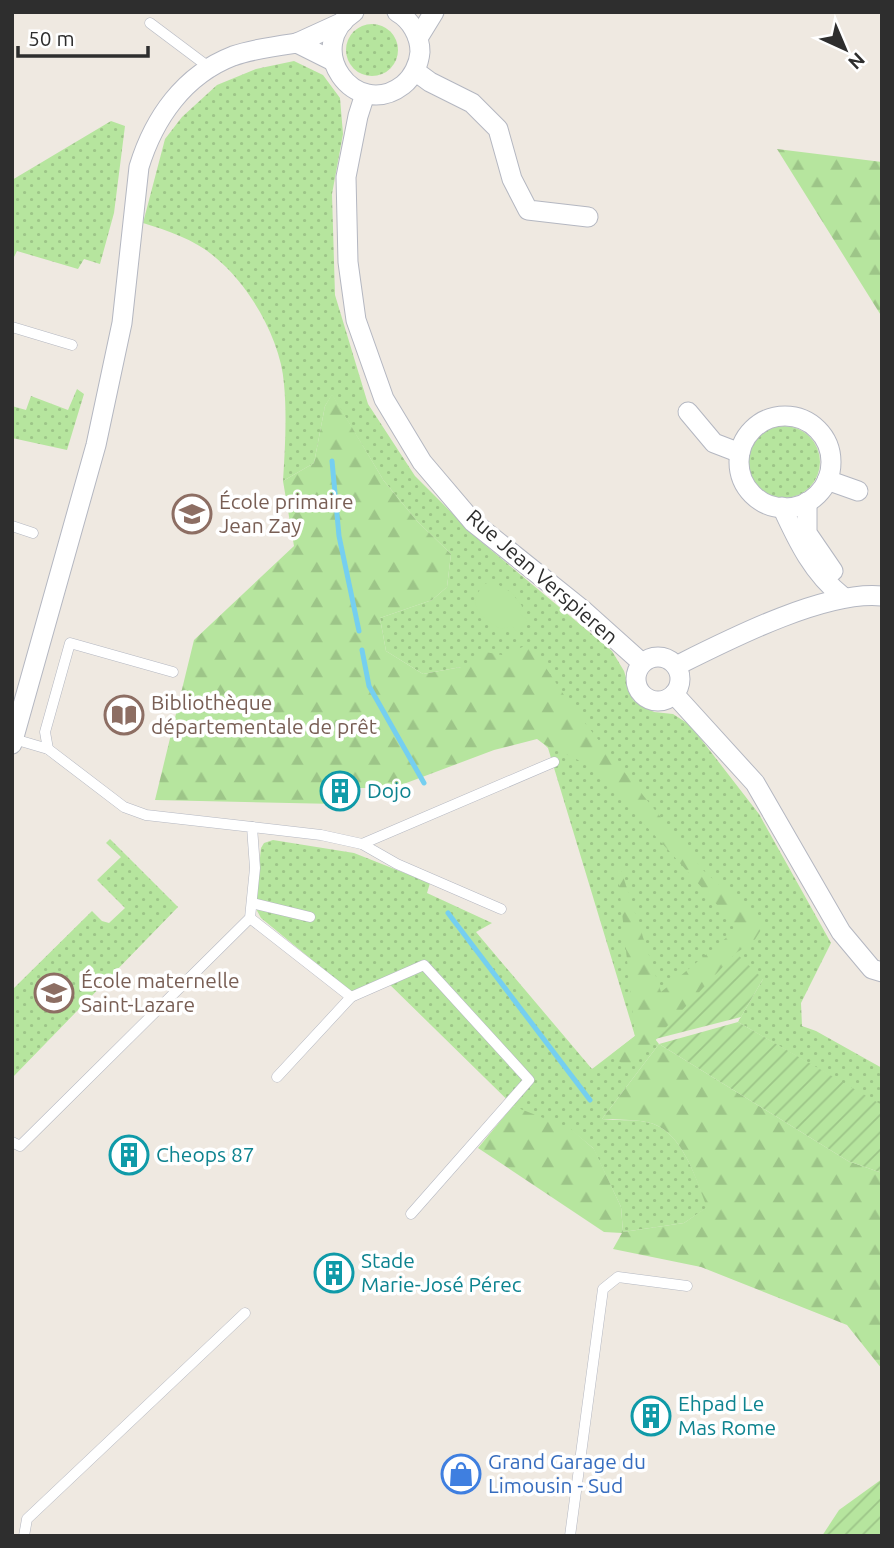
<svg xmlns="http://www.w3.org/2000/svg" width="894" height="1548" viewBox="0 0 894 1548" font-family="Ubuntu,sans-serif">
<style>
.grass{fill:url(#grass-dots)}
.forest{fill:url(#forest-firs)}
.park{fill:#b6e59e}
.garden{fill:url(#garden-furrows)}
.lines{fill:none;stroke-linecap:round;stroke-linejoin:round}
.stream{stroke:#75cff0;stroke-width:5}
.lane-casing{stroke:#b4b7c1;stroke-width:11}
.street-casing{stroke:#b4b7c1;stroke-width:21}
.lane{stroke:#fff;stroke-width:10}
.street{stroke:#fff;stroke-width:19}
.labels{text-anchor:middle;stroke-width:7;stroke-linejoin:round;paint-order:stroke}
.education-label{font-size:21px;fill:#785e54;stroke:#fff;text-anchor:start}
.street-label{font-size:21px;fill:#2e2e2e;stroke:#fff}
.culture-label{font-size:21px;fill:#0d838f;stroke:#fff;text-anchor:start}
.shop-label{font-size:21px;fill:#366cbe;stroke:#fff;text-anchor:start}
</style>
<defs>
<pattern id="grass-dots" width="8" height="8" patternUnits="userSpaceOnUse" patternTransform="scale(1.75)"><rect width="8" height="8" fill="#b6e59e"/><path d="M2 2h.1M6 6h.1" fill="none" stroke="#9dc588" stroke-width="1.8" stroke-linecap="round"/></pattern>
<pattern id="forest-firs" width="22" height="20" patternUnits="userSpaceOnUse" patternTransform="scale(1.75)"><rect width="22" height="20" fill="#b6e59e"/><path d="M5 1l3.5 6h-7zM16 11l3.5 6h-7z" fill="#9dc588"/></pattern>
<pattern id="garden-furrows" width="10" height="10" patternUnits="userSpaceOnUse" patternTransform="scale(1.75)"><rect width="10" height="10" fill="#b6e59e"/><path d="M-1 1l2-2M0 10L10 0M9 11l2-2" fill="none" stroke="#9dc588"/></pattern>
</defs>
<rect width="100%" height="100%" fill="#efe9e1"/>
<g class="grass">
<circle cx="372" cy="50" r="26"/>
<path d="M294,61L323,75L340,98L343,134L332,194L335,295L368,404L415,476L479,540L612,651L624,671L633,700L654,712L673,714L690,725L759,814L831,943L801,1003L802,1026L816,1031L882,1068V1106L738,1022L763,979L655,1039L659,1044L602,1119C616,1121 632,1119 646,1122C682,1128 695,1178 708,1207L684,1223L623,1232L621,1207L593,1148L571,1130L532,1124L383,978L368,991H350L261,918L255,907L261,848L264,843L273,840L354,853L430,883L427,893L492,923L476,932L592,1069L635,1036L548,748L461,667L423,674L386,651L380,618L432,600L447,587L451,554L417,521L384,481L332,395L325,406L314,463L283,481C285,449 287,416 284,384C281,340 250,286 216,258C196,240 169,231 143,223L165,139L182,117L217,85L256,69Z"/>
<polygon points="111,121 125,126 114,213 100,264 84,259 78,269 17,251 12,261 12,180"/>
<polygon points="77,389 84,394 67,450 12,438 12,406 26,410 31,396 68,410"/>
<circle cx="784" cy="462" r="36"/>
<polygon points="110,839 178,907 12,1078 12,990 92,911 102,921 109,923 125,908 97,880 121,857 106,843"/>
</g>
<g class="forest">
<polygon points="777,149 882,162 882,317"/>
<path d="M332,394L384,481L417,521L451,554L447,587L432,600L380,618L386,651L423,674L461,667L485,652L502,655L530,644L572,707L704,871L764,925L754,941L736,953L628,1070L612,1054L635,1036L616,855L661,992L738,928C689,874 641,817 588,767C574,754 552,752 537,739L494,750L393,788H350L337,804L155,800L194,640L294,546L283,481L314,463L325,406Z"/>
<path d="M659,1044L848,1161L882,1173V1369L847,1325L701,1267L613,1249L622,1233L604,1232L478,1148L513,1106L571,1129L594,1149L621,1207L623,1232L684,1223L707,1207C695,1178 682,1128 646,1122C632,1119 616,1120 602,1119Z"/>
</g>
<path class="park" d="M492,581L511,592L522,606L520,614L528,620L518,632L511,626L501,629C487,621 467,609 479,591C482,585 486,583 492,581Z"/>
<g class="garden">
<polygon points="736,953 763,979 741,1017 655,1039"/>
<polygon points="738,1022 882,1105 882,1173 848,1161 659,1044"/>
<polygon points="882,1479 882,1536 822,1536 839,1510"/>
</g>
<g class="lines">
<g class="stream">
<polyline points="332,461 339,536 359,631"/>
<polyline points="362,650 369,686 424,783"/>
<polyline points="448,913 590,1100"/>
</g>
<defs>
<g id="lane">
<polyline points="150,23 210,68"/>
<polyline points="12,327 72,345"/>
<polyline points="12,526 33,533"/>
<polyline points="48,749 45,732 70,643 173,672"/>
<polyline points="252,827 321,835 362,844 397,864 501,909"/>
<polyline points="362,844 554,762"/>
<polyline points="252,903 310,917"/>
<polyline points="250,918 351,997"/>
<polyline points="277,1077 351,997 424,965 529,1080 411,1214"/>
<polyline points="12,1142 20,1146 250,918 255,868 252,827 146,815 124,807 48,749 14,739"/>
<polyline points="24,1536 27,1519 245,1313"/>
<polyline points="570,1536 603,1289 618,1277 687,1286"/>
</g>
<g id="street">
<path d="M354,12C301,47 355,122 403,85C413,77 419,64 420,52C420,36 411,20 397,12"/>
<polyline points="418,38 434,12"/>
<polyline points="333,61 297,43 343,22"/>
<polyline points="415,71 430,82 472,103 498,129 512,179 528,210 588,217"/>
<polyline points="365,94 358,116 346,177 348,262 356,320 384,399 422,462 473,522 584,611 642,663"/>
<polyline points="688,412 714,443 740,453"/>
<circle cx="785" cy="462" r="46"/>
<polyline points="827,480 858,491"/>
<polyline points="807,502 807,533 833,571"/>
<path d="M782,507C798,542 813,573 843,597"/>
<circle cx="658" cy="679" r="22"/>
<path d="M676,666C728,640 825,590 882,596"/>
<polyline points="674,694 755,783 841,932 872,969 882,972"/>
<path d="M12,744L96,445L122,323L139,167C154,118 184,75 233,56C253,49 276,46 297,43"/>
</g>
</defs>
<use href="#lane" class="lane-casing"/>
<use href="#street" class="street-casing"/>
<use href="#lane" class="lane"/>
<use href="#street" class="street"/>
</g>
<defs>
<symbol id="school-ring" viewBox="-11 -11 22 22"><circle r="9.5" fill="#fff" stroke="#8d6e63" stroke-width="1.5"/><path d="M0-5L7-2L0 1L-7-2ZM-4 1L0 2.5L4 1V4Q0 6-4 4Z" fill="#8d6e63"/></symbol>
<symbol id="library-ring" viewBox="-11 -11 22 22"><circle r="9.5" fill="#fff" stroke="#8d6e63" stroke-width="1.5"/><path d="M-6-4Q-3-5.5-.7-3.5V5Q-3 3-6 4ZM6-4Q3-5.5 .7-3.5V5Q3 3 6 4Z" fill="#8d6e63"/></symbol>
<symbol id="building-ring" viewBox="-11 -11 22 22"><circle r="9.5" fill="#fff" stroke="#0f9aa8" stroke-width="1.5"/><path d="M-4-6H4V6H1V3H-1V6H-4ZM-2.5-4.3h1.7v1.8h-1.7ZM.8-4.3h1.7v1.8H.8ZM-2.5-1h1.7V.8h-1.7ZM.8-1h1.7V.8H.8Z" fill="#0f9aa8"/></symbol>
<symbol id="shop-ring" viewBox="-11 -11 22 22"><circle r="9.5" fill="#fff" stroke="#3f7fe0" stroke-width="1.5"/><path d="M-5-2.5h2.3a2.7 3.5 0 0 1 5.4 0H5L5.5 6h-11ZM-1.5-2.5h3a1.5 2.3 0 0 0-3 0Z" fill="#3f7fe0"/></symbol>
</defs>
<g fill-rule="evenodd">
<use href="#school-ring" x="170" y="492" width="44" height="44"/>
<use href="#library-ring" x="102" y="693" width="44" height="44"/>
<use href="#building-ring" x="318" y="769" width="44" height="44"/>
<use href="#school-ring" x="32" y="971" width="44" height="44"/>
<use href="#building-ring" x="107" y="1133" width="44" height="44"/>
<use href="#building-ring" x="312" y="1251" width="44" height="44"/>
<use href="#building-ring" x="629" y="1394" width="44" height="44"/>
<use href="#shop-ring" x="439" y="1452" width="44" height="44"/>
</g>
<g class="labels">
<g class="education-label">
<text x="219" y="509">École primaire<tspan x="219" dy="24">Jean Zay</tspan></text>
<text x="151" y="710">Bibliothèque<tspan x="151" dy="24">départementale de prêt</tspan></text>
<text x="81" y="988">École maternelle<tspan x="81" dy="24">Saint-Lazare</tspan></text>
</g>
<g class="street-label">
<text transform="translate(542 577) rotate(41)" y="7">Rue Jean Verspieren</text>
</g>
<g class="culture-label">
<text x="367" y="798">Dojo</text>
<text x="156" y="1162">Cheops 87</text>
<text x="361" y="1268">Stade<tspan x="361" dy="24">Marie-José Pérec</tspan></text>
<text x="678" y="1411">Ehpad Le<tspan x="678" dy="24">Mas Rome</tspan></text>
</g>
<g class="shop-label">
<text x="488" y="1469">Grand Garage du<tspan x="488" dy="24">Limousin - Sud</tspan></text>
</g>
</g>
<rect width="894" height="1548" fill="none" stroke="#2e2e2e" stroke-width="28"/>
<g transform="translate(845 49) rotate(136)" stroke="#ffffff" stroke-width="5" paint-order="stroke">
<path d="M0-5L12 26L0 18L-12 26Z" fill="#2e2e2e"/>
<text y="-10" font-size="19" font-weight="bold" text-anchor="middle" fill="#2e2e2e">N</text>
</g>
<path d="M18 46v10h130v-10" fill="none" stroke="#2e2e2e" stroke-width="3.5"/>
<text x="28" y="46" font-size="21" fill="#2e2e2e" stroke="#ffffff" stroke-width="5" paint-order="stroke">50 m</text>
</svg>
